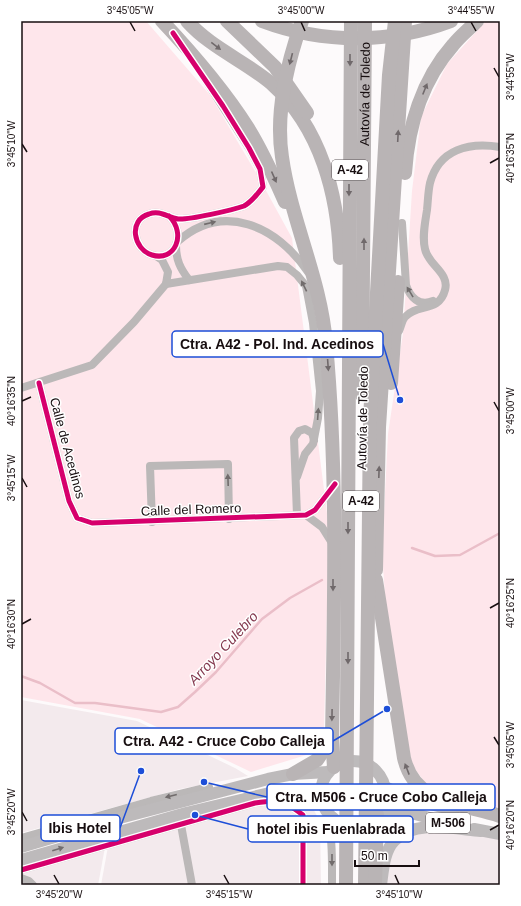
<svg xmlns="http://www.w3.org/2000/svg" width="521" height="906" viewBox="0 0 521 906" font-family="Helvetica,sans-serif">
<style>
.built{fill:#f3eaed}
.green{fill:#fee6eb}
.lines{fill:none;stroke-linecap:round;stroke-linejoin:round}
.stream{stroke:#eabec8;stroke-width:2.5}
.minor{stroke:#bbb8b8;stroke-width:8}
.primary{stroke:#bdbabb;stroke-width:12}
.motorway{stroke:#b9b4b5;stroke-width:14}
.cycleway-casing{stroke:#fff;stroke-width:8}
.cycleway{stroke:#d6006c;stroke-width:5}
.oneway{fill:#70696b}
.oneway2{fill:#716c6c}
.oneway3{fill:#726d6e}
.ticks{fill:none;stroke:#170e10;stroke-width:1.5}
.labels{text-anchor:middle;stroke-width:3;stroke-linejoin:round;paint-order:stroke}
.shield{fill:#fff;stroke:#5d5658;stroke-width:1}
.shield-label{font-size:12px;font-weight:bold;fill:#170e10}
.street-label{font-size:13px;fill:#170e10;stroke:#fff}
.water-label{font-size:14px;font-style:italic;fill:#84394f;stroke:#fff}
.leader{fill:none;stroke:#1d4ed8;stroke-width:1.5}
.callout-dot{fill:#1d4ed8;stroke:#fff;stroke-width:1.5}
.callout{fill:#fff;stroke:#1d4ed8;stroke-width:1.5}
.callout-label{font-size:14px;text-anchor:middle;font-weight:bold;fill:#170e10}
.neatline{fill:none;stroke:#170e10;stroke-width:1.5}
.ticks-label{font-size:10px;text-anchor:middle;fill:#170e10}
</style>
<rect width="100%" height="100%" fill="#fdfafb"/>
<g class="built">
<polygon points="21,700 137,721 235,768 248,776 180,789 21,833"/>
<polygon points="270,796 301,800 312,807 320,821 321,885 101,885 109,841"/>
<polygon points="424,823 500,838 500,885 385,885 386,850"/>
<polygon points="106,842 98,885 21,885 21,865"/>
</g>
<g class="green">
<polygon points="21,21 146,21 210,95 258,176 292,238 329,529 324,729 316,752 251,772 140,719 21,697"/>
<polygon points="486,21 500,21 500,810 427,785 412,765 387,625 382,552 388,434 403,333 412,191 421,117 447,64"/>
</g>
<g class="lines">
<g class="stream">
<polyline points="412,548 435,556 460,555 500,533"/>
<polyline points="21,676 40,683 75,703 95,703 161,712 178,707 195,692 216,672 262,619 290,598 322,580"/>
</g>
<g class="minor">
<path d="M169,216C187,234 175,262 152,255C133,249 128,220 149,214C160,210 167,217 178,219C189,220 233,210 244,206C252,202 257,194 263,187L260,169L249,148L205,79"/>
<path d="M402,223L406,285C410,297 419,307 433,301"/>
<path d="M177,242C223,201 277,226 308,272"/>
<path d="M176,245C176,260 180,268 189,280"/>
<polyline points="166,284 278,266 287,267 297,275 306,286 313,323 320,391 318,418 313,444 305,454 297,477"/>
<path d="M399,331C401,327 402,320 405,317C417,303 439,313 445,290C450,273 428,265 425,249C422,237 425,223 427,210C428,201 428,192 430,183C439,149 469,142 500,147"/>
<polyline points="39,383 69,501 77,518 92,523 306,515 315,510 332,488"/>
<polyline points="21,388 92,365 134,322 166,284 168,272 162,260 156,256"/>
<polyline points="297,515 294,438 299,431 305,429 312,433 314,440"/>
<polyline points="306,515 322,527 332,543"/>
<polyline points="152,522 150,466 228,464 229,519"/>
<path d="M325,809C333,834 332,859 332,885"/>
<polyline points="181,825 192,885"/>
<polyline points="21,838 151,801 209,787"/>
<path d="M21,870L255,803C280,799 283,800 303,815V885"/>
<polyline points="21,878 29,881 33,885"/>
</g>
<g class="primary">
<circle cx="353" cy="793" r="32"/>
<polyline points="385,787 410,799 454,810"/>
<polyline points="379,813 415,814 452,824"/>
<polyline points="474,829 500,834"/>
<polyline points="21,847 112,820 268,779 293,774 328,772"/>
<polyline points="21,860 186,813 274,792 298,790 306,791 321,799"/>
<path d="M381,885C383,871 384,851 394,841C414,819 455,829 481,831"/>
</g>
<g class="motorway">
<path d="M162,21C193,54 224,90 248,128C263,152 274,177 285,202"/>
<path d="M187,21C211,48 245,61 272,84C321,128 338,195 340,258"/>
<polyline points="227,21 275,67 307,113"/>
<path d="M262,21C323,44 390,44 451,21"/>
<path d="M302,21C287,64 275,112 282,157C291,221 321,279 326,344C338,475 334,606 332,738L334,767"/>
<path d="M405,173C408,127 422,80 453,45C460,36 469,29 477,21"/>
<polyline points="391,383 398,282"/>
<path id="s1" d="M362,395L365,21"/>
<polyline points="376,570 379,427 405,21"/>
<path d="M376,580L404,758C415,805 461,803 500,816"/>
<polyline points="293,774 317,760 332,738"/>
<polyline points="346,885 351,21"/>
<polyline points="365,885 370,419 389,75 395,21"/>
<polyline points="375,885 377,815"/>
</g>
<defs>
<g id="cycleway">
<path d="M169,216C187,234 175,262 152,255C133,249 128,220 149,214C160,210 167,217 178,219C189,220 233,210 244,206C252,202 257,194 263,187L260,169L249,148L223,106L173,33"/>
<polyline points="39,383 69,501 77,518 92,523 306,515 315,510 335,484"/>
<path d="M21,870L255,803C280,799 283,800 303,815V885"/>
</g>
</defs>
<use href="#cycleway" class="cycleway-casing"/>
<use href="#cycleway" class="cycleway"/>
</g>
<defs><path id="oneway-solid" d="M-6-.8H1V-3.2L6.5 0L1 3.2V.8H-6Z"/></defs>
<g class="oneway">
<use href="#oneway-solid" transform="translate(216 46) rotate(38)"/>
<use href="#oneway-solid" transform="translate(291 59) rotate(104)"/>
<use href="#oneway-solid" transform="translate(350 60) rotate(90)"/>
<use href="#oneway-solid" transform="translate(425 89) rotate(-68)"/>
<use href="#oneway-solid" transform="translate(398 136) rotate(-87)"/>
<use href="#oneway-solid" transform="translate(274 177) rotate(66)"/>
<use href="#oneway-solid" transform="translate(349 190) rotate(90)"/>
<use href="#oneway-solid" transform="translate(364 244) rotate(-90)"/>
<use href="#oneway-solid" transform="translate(328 365) rotate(86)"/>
<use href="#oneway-solid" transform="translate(379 472) rotate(-88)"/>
<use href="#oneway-solid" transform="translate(348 528) rotate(90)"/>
<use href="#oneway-solid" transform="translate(333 585) rotate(90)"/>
<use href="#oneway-solid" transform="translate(348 658) rotate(90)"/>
<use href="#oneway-solid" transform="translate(332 715) rotate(91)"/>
<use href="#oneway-solid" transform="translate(407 769) rotate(-111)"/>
</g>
<g class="oneway2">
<use href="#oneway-solid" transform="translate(210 223) rotate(-13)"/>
<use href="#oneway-solid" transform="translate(304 286) rotate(-116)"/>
<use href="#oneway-solid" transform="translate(410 292) rotate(-121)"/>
<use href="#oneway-solid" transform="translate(318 414) rotate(-86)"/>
<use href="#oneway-solid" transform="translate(228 480) rotate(-92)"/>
<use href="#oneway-solid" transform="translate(171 796) rotate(166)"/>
<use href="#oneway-solid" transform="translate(332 860) rotate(90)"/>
</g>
<use class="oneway3" href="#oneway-solid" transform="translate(58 849) rotate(-17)"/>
<path class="ticks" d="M130,22L135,31M301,22L305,31M471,22L476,31M494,68L499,77M22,144L27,152M490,163L499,158M22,401L31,397M494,402L499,411M22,478L27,487M490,608L499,603M22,624L31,619M494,737L499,745M22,812L27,821M490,830L499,825M54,875L59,884M224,875L229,884M395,875L399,884"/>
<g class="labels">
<g class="shield">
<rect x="332" y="160" width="36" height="20" rx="3"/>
<rect x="343" y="491" width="36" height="20" rx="3"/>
<rect x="426" y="813" width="44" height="20" rx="3"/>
</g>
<g class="shield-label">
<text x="350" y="174">A-42</text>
<text x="361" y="505">A-42</text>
<text x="448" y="827">M-506</text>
</g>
<g class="street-label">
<text dy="5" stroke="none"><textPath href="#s1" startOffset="301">Autovía de Toledo</textPath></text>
<text transform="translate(362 418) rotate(-89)" y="5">Autovía de Toledo</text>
<text transform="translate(68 448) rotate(75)" y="5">Calle de Acedinos</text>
<text transform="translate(191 509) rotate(-2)" y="5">Calle del Romero</text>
</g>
<g class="water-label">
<text transform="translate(223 648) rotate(-47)" y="5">Arroyo Culebro</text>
</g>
</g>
<path class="leader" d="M400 400L383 344M387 709L333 741M204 782L267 797M141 771L120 828M195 815L248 829"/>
<g class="callout-dot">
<circle cx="400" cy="400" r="4"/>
<circle cx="387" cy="709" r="4"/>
<circle cx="204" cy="782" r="4"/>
<circle cx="141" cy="771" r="4"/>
<circle cx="195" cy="815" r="4"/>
</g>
<g class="callout">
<rect x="172" y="331" width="211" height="26" rx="4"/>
<rect x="115" y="728" width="218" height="26" rx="4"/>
<rect x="267" y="784" width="228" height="26" rx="4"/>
<rect x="41" y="815" width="79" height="26" rx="4"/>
<rect x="248" y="816" width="165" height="26" rx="4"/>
</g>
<g class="callout-label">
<text x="277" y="349">Ctra. A42 - Pol. Ind. Acedinos</text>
<text x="224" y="746">Ctra. A42 - Cruce Cobo Calleja</text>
<text x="381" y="802">Ctra. M506 - Cruce Cobo Calleja</text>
<text x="80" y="833">Ibis Hotel</text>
<text x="331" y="834">hotel ibis Fuenlabrada</text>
</g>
<rect width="521" height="906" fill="none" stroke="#ffffff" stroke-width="44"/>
<path d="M355 860v6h64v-6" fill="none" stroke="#170e10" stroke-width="2"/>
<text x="361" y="860" font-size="12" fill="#170e10" stroke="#ffffff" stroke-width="3" paint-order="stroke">50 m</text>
<rect x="22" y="22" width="477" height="862" class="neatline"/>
<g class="ticks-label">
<text x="130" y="14">3°45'05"W</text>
<text x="301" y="14">3°45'00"W</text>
<text x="471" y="14">3°44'55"W</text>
<text transform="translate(510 77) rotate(-90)" y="4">3°44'55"W</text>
<text transform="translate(11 144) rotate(-90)" y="4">3°45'10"W</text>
<text transform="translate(510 158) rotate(-90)" y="4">40°16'35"N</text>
<text transform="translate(11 401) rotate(-90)" y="4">40°16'35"N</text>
<text transform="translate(510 411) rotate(-90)" y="4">3°45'00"W</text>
<text transform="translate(11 478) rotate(-90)" y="4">3°45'15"W</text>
<text transform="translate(510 603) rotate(-90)" y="4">40°16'25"N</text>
<text transform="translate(11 624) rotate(-90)" y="4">40°16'30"N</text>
<text transform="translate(510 745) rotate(-90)" y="4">3°45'05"W</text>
<text transform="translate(11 812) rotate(-90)" y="4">3°45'20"W</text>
<text transform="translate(510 825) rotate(-90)" y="4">40°16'20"N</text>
<text x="59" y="898">3°45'20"W</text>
<text x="229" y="898">3°45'15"W</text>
<text x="399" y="898">3°45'10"W</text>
</g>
</svg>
